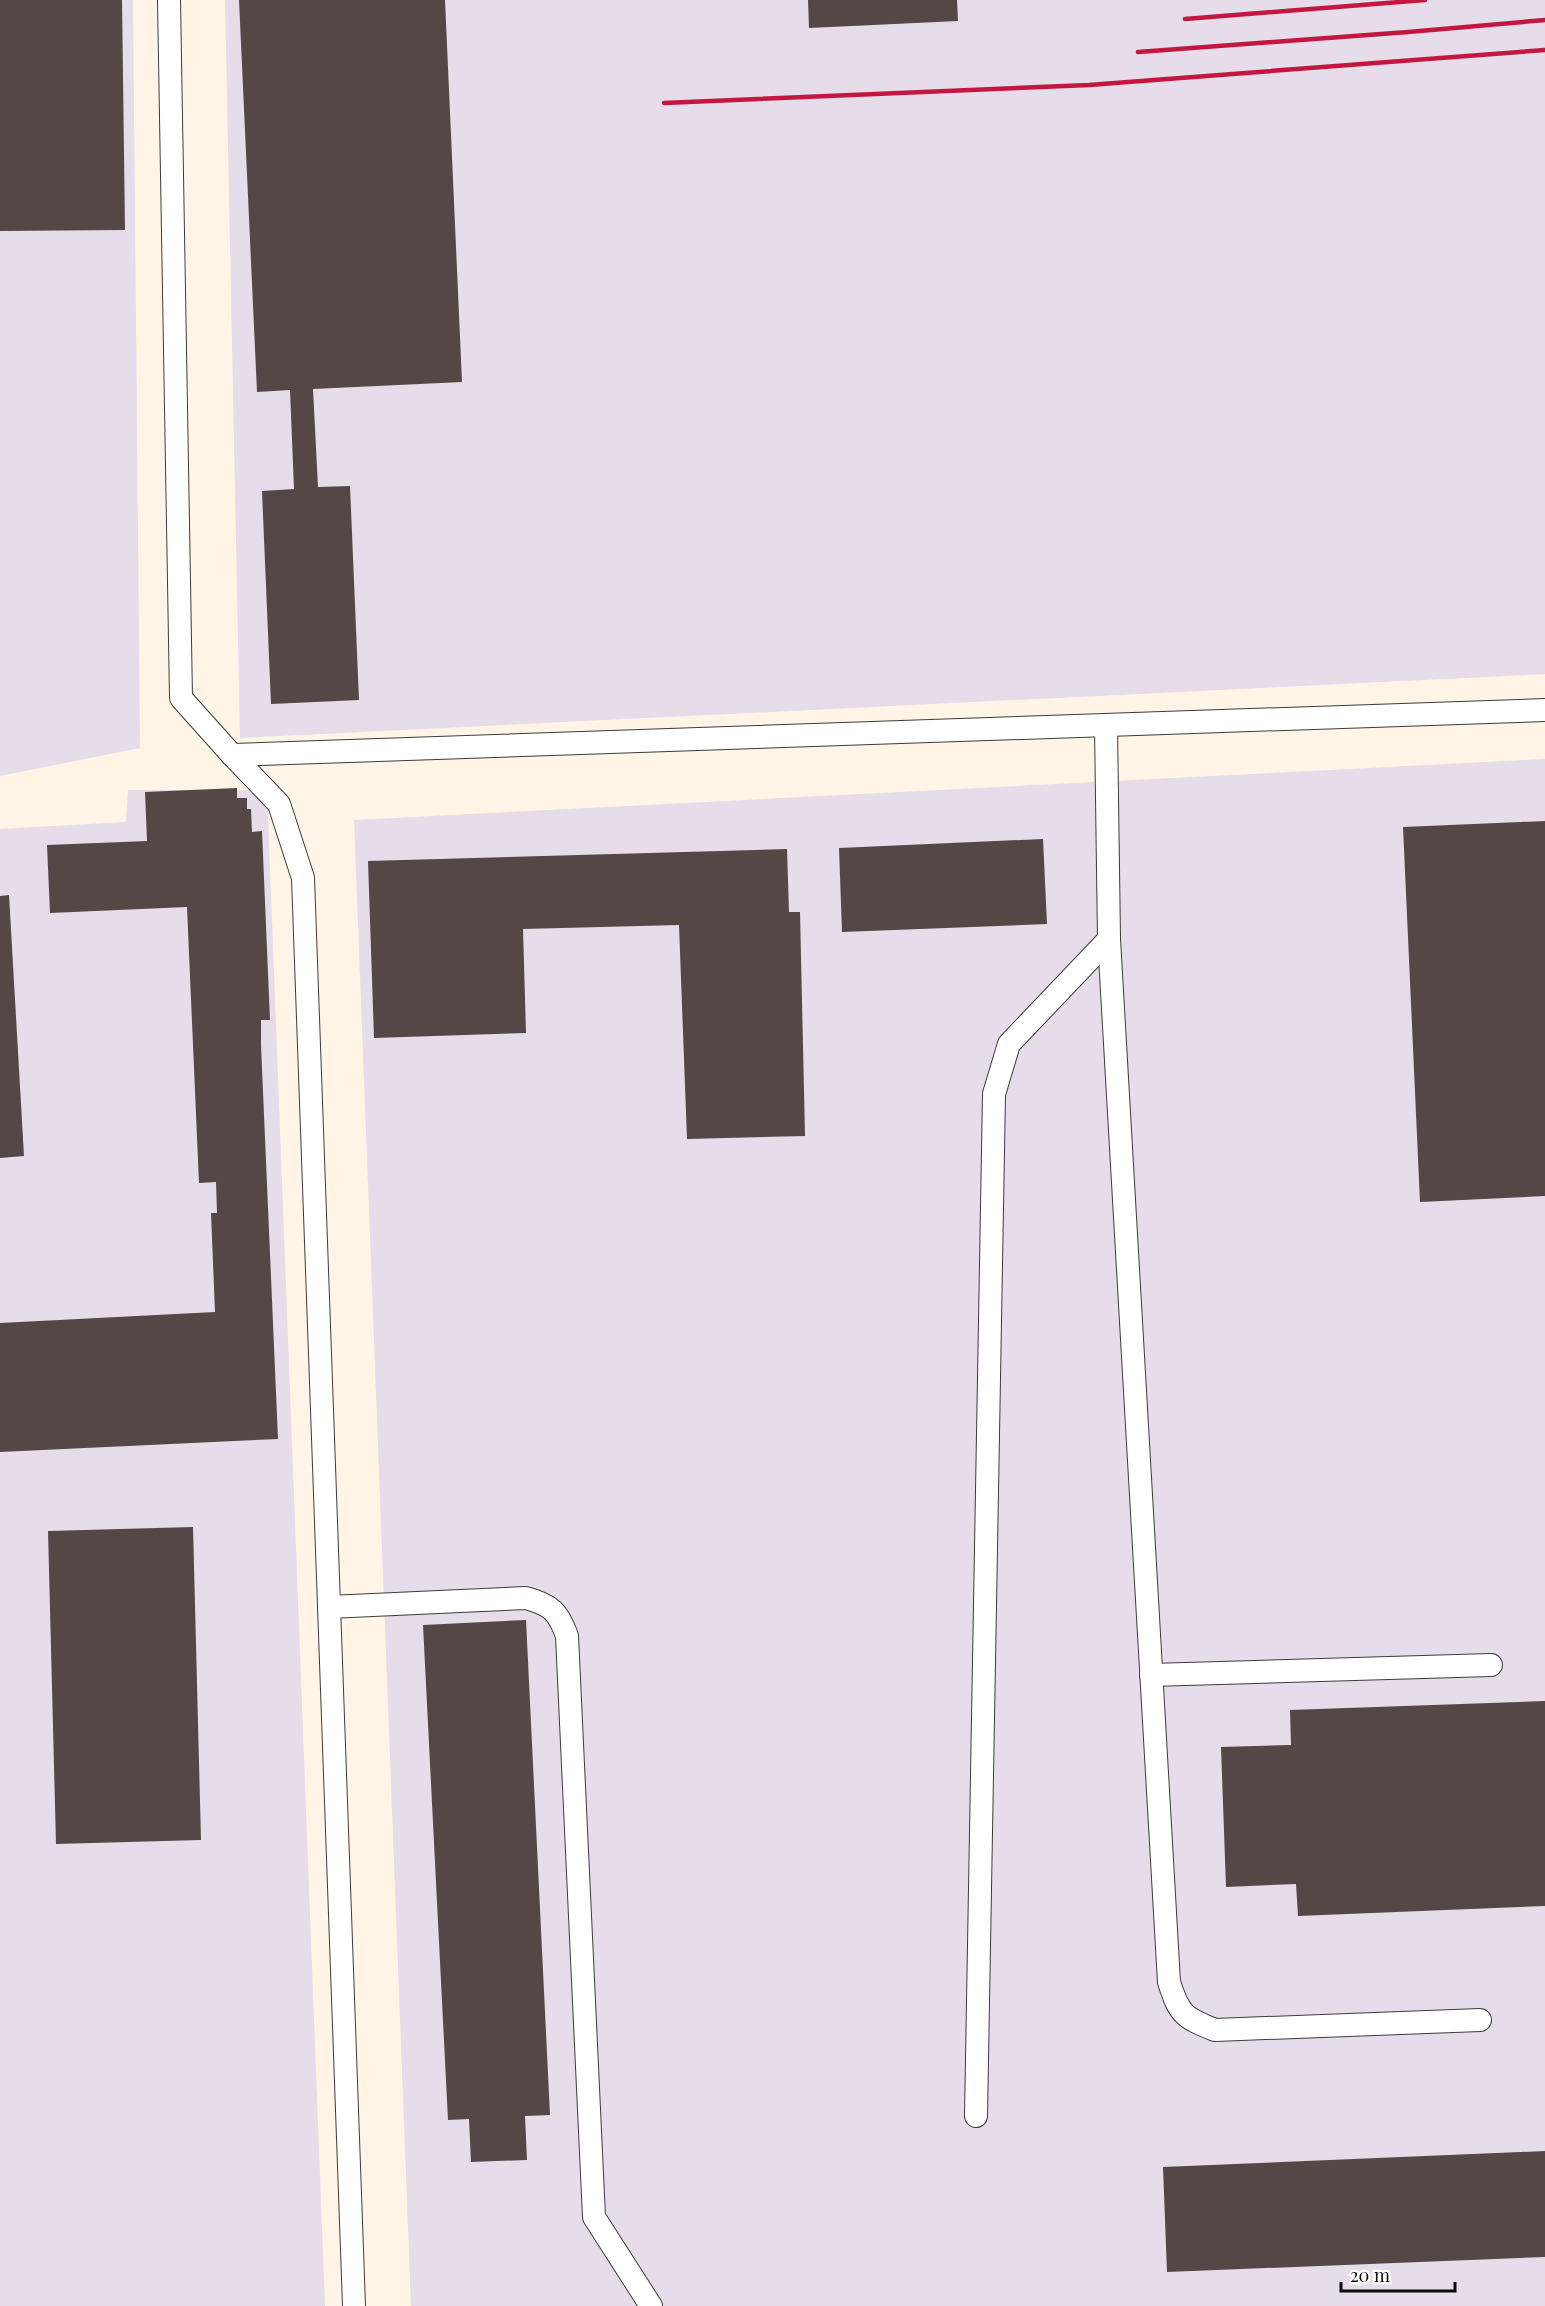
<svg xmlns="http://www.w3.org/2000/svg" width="1545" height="2306" viewBox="0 0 1545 2306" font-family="'Playfair Display',serif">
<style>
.industrial{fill:#e6dcea}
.building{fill:#534845}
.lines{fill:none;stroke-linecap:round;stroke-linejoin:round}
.lane-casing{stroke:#3c3c3c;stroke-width:24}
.lane{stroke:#fff;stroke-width:22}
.rail{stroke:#c3173f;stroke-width:4.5}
</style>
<rect width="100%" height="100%" fill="#fff5e6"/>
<g class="industrial">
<polygon points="0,0 133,0 140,748 0,776"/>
<polygon points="225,0 1545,0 1545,674 240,738"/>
<polygon points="1545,759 1545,2306 411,2306 354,820"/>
<polygon points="128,790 267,790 325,2306 0,2306 0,829 126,822"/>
</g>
<g class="building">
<polygon points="0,0 122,0 125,230 0,231"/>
<polygon points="239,0 445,0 462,382 313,389 318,487 350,486 359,700 271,704 262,491 294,489 290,390 257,392"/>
<polygon points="808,0 957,0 958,21 809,28"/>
<polygon points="237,788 237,798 247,798 247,809 251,809 252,832 262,831 270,1020 261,1020 261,1045 278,1439 0,1452 0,1323 215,1312 211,1213 217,1213 216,1182 199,1183 187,907 50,913 47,845 147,841 145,792"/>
<polygon points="1545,821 1545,1196 1420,1202 1403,827"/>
<polygon points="1043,839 1047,924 842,932 839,848"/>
<polygon points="787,849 789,912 800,912 805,1136 687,1139 679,925 523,929 526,1033 374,1038 368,861"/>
<polygon points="9,895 24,1156 0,1158 0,896"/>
<polygon points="193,1527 201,1840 56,1844 48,1531"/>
<polygon points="526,1620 550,2115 525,2116 527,2160 471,2162 469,2119 448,2120 423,1625"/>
<polygon points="1545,1701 1545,1906 1298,1916 1296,1884 1226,1887 1221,1747 1291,1745 1290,1710"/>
<polygon points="1545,2151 1545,2257 1167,2272 1163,2167"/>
</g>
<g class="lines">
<defs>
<g id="lane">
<polyline points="169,0 181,698 232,755 279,804 303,878 354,2306"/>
<path d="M1106,726L1109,939L1169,1982C1179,2014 1184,2018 1215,2030L1480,2020"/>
<polyline points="232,755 1545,710"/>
<path d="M329,1607L526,1598C551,1605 558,1611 567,1636L594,2217L651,2306"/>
<polyline points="1151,1675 1491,1665"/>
<polyline points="976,2116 994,1094 1009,1044 1109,939"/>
</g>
</defs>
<use href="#lane" class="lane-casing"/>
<use href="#lane" class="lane"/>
<g class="rail">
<polyline points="1185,19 1425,0"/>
<polyline points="1138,52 1408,32 1545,20"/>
<polyline points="664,103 1089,85 1545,50"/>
</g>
</g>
<path d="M1341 2282v9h114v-9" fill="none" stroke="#090909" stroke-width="3"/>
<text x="1350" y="2282" font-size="18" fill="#090909" stroke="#ffffff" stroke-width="4.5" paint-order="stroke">20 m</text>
</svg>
